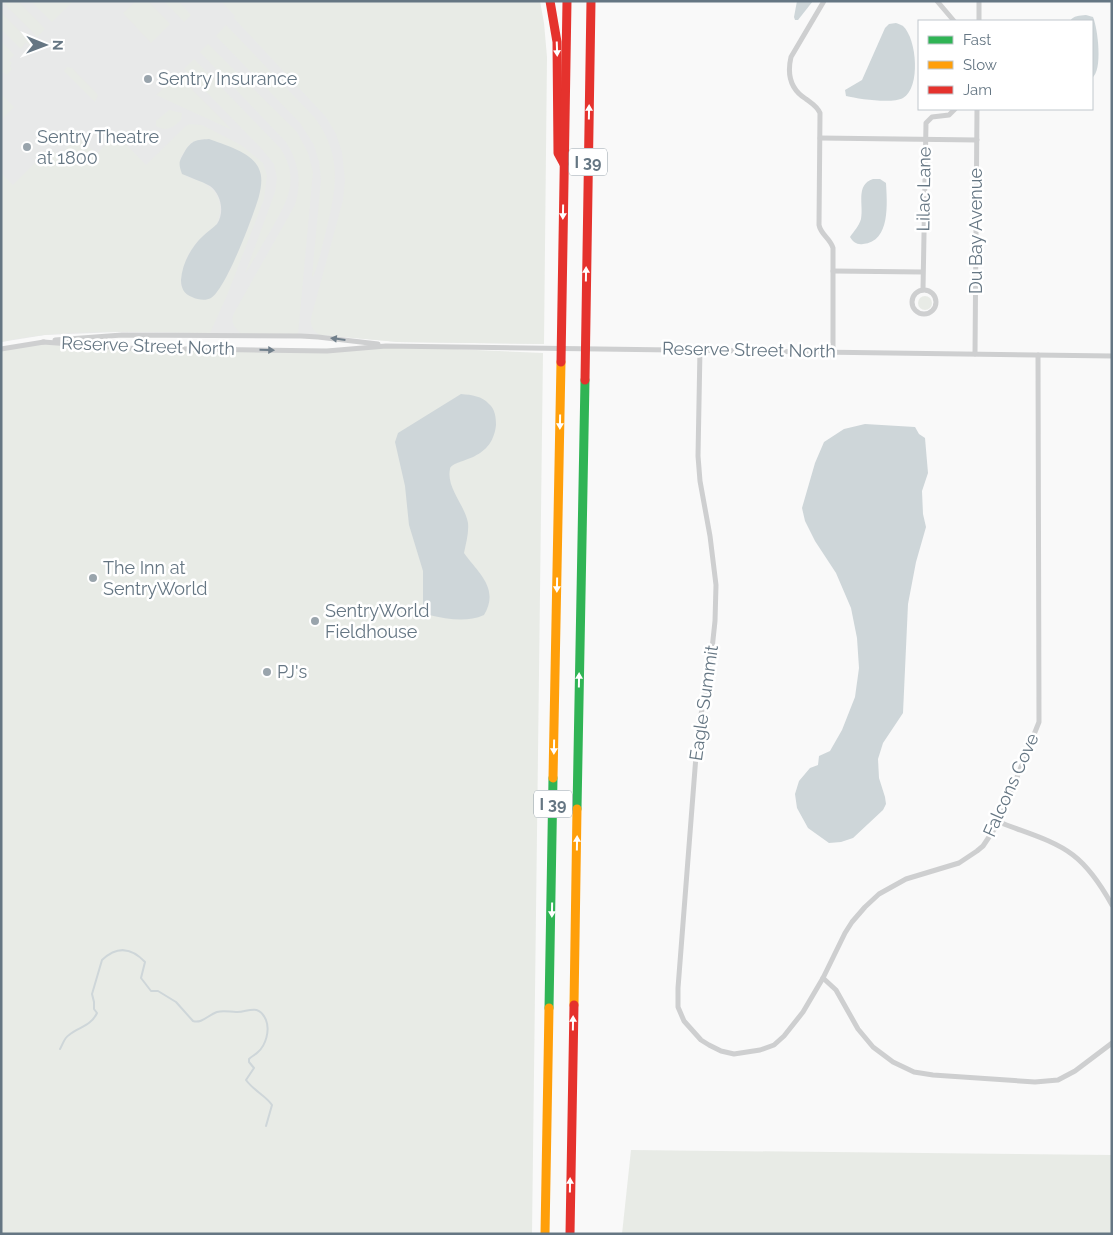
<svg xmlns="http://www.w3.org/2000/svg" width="1113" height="1235" viewBox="0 0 1113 1235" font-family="Raleway,sans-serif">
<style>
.built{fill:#e8e9e9}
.green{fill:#e8ebe6;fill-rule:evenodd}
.water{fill:#ced6d9}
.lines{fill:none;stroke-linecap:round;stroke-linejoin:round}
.stream{stroke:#ced6d9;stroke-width:2}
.street{stroke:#cecfd0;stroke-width:5}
.fast{stroke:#30b455;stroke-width:9}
.slow{stroke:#ff9f0a;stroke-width:9}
.jam{stroke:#e5322d;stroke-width:9}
.oneway{fill:#fff}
.oneway2{fill:#707f8b}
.poi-dot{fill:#99a4ac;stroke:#fff;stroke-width:2}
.labels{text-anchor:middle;stroke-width:5;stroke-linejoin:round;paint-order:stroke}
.shield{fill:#fff;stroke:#939fa8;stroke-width:1}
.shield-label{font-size:16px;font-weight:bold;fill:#657683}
.poi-label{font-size:18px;fill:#657683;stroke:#fff;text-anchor:start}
.street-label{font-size:18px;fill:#657683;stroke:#fff}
</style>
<rect width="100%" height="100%" fill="#f9f9f9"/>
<polygon class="built" points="1,1 535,1 544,344 398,342 326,335 118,332 45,335 1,342"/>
<g class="green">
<polygon points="2,1 18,1 45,29 37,37"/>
<polygon points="31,1 73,1 52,22"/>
<polygon points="136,1 148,1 170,24 151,43 123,13"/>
<polygon points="164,1 178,1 191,15 184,22"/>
<path d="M221,1H540L544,23L547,57L544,344L398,342L320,335C313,332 310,325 311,318L343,200L345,180L342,152L336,134L326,117L234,18L235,16Z"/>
<polygon points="1,12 31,43 29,45 26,42 21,49 1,29"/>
<path d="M226,25L314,117C344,156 336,191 325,235C321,249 319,264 313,277L312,276L321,180L319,162L314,145L300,123L216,36Z"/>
<polygon points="1,41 14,55 9,60 12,63 10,66 12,69 7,75 3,72 1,74"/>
<path d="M208,44L297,132L308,153L313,172L312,182L298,335L242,334C234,327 230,323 234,313L295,205C302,182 299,163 286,142L200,52Z"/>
<path d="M194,59L280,148C301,180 287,201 271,230C262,245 254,260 245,274L275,192L277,178L274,164L260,147L184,69Z"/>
<polygon points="67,67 72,68 98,95 95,102 64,71"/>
<polygon points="178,75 232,130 156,95"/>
<polygon points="1,94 14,107 1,120"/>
<path d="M169,110L182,113L181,120C172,128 167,132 156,126V121Z"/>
<path d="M190,124L202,125L241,145L263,163L267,175L264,199L228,293L210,333C141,333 69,327 1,342V173L13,185L50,148L59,156L78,136L97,154L116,134L146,165L186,126ZM209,139L246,155L259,195C249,224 232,275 211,297L181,286C182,275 184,262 190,252C194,247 197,241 202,237C206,232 213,229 217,224C219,220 220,213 220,209C221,190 204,181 187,177L180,158C191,144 188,140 209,139Z"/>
<circle cx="925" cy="303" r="7"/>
<polygon points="43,342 126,348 300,350 386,346 543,353 532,1234 1,1234 1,349"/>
<polygon points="631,1150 1112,1155 1112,1234 622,1234"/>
</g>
<g class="water">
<polygon points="797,1 813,1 798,20 795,20 794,17"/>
<path d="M1086,15L1093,17C1098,29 1103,71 1092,78V21H1070C1074,15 1079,16 1086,15Z"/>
<path d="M896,23C897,23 903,26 903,26C917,39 921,88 903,98C892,104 859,99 846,96L845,90L862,80L885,28L889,24Z"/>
<path d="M209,139C225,145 252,152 259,169C263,177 261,188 259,196C254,214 226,289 211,298C206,301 198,300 192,297C184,294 181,288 181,280C182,264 191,247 203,236C207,232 213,228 217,224C225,212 221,194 210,186C201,181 191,178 182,174C178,162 179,162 185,151C192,140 196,140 209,139Z"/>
<path d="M873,179H880L886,183C887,202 891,242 863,244C857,245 853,242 850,237C854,231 859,226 861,219C864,205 855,185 873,179Z"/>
<path d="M461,394C472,395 482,396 489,404C495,409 496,417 496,425C492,463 453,458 450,469C446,488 465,505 468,523C469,533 466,543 464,553C478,573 500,588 484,615C466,623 448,619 429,615L423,607V571L409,525L405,486L395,442L398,433Z"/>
<polygon points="865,424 915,427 919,434 925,438 928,473 922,491 923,514 926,527 916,562 908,604 903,713 883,743 878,759 879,778 885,797 886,804 883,810 853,838 841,842 829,843 808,828 797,808 795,794 799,781 810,768 818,765 819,756 830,751 842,730 855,697 859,668 857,638 851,608 836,573 815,541 805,521 802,508 815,463 824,442 844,429"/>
</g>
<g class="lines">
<path class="stream" d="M60,1049C63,1044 64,1038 69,1035C79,1027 91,1026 97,1013L94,1009V1002L92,994L102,960C117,946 131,947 145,962L141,978L151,991H158L176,1002L193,1021C202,1024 208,1015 217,1012C224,1010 230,1012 236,1012C247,1013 258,1002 266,1020C270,1030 266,1045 258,1052C255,1055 252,1056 249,1059V1062L254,1068L246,1080C254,1091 266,1096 272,1105L266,1126"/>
<g class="street">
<path d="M824,1L791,57C787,74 790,89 806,99C811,103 817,106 820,113L819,225C821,235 830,238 833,248V351"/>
<polyline points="937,1 954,21"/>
<polyline points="979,21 979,1"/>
<polyline points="820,138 977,140"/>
<polyline points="833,271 922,272"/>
<polyline points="923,290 926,123 932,117 949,115 955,109"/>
<circle cx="924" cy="302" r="12"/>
<polyline points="55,340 122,335 301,336 318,337 378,344"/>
<polyline points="43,342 126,348 327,351 386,346 1112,356"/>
<polyline points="1,349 44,342"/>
<polyline points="700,349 698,456 700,481 710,536 716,585 715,621 710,668 698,730 678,988 678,1007 684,1021 701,1040 709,1045 721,1051 734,1054 760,1050 774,1045 784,1036 803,1012 823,978 845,933 852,922 865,907 879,894 906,879 959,863 977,851 983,846 999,822 1039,722 1038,355"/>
<polyline points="975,354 977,109"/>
<path d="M999,822C1023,832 1052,839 1073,855C1090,868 1102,887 1112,905"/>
<polyline points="823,978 836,990 858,1029 873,1047 893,1062 914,1072 933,1075 1035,1082 1058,1080 1075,1071 1112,1043"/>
</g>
<g class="fast">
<polyline points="577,809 585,380"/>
<polyline points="549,1008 553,778"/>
</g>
<g class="slow">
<polyline points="553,778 561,362"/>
<polyline points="574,1005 577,809"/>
<polyline points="545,1234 549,1008"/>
</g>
<g class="jam">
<polyline points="550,1 557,42 558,153 564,164"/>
<polyline points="561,362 567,1"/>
<polyline points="585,380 591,1"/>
<polyline points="570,1234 574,1005"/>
</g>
</g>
<defs><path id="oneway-solid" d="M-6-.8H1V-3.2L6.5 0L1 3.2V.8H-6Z" transform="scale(1.25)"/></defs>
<g class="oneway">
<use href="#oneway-solid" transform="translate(557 49) rotate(88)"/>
<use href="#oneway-solid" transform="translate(589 112) rotate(-89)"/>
<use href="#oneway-solid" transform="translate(563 212) rotate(91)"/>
<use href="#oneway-solid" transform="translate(586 274) rotate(-89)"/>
<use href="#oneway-solid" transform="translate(560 422) rotate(91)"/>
<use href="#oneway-solid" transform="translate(557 585) rotate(91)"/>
<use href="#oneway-solid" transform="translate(579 680) rotate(-89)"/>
<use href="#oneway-solid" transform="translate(554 747) rotate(91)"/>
<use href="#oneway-solid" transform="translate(577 843) rotate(-89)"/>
<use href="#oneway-solid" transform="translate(552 910) rotate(91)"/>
<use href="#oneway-solid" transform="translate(573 1023) rotate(-89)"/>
<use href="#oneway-solid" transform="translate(570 1185) rotate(-89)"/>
</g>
<g class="oneway2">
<use href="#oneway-solid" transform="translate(338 339) rotate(-173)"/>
<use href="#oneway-solid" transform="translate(267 350) rotate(1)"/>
</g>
<g class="poi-dot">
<circle cx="148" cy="79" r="5"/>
<circle cx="27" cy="147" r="5"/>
<circle cx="93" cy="578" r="5"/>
<circle cx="315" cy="621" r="5"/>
<circle cx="267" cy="672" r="5"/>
</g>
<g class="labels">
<g class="shield">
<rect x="569" y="148.5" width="38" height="27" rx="4"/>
<rect x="534" y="790.5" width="38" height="27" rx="4"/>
</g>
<g class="shield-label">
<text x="588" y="168">I 39</text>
<text x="553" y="810">I 39</text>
</g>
<g class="poi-label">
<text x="158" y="85">Sentry Insurance</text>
<text x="37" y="143">Sentry Theatre<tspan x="37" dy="21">at 1800</tspan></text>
<text x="103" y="574">The Inn at<tspan x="103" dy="21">SentryWorld</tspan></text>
<text x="325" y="617">SentryWorld<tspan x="325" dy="21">Fieldhouse</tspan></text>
<text x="277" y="678">PJ's</text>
</g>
<g class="street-label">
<text transform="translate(924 189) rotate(-89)" y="6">Lilac Lane</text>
<text transform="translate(976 231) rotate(-90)" y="6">Du Bay Avenue</text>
<text transform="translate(148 346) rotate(2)" y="6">Reserve Street North</text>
<text transform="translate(749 350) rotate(1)" y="6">Reserve Street North</text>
<text transform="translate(704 703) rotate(-82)" y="6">Eagle Summit</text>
<text transform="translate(1011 785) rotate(-66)" y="6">Falcons Cove</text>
</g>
</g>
<rect width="1113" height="1235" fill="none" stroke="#657683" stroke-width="5"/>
<rect x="918" y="20" width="175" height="90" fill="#ffffff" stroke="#c1c8cd"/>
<rect x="928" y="36" width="25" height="8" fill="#30b455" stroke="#c1c8cd"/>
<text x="963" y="45" font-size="15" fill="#657683">Fast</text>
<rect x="928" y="61" width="25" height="8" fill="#ff9f0a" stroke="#c1c8cd"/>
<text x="963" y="70" font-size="15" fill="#657683">Slow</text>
<rect x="928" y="86" width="25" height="8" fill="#e5322d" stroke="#c1c8cd"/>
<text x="963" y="95" font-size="15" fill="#657683">Jam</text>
<g transform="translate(45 45) rotate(91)" stroke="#ffffff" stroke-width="4" paint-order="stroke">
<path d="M0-4L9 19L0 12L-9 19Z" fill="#657683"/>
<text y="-8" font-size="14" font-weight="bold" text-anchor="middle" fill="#657683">N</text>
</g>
</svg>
